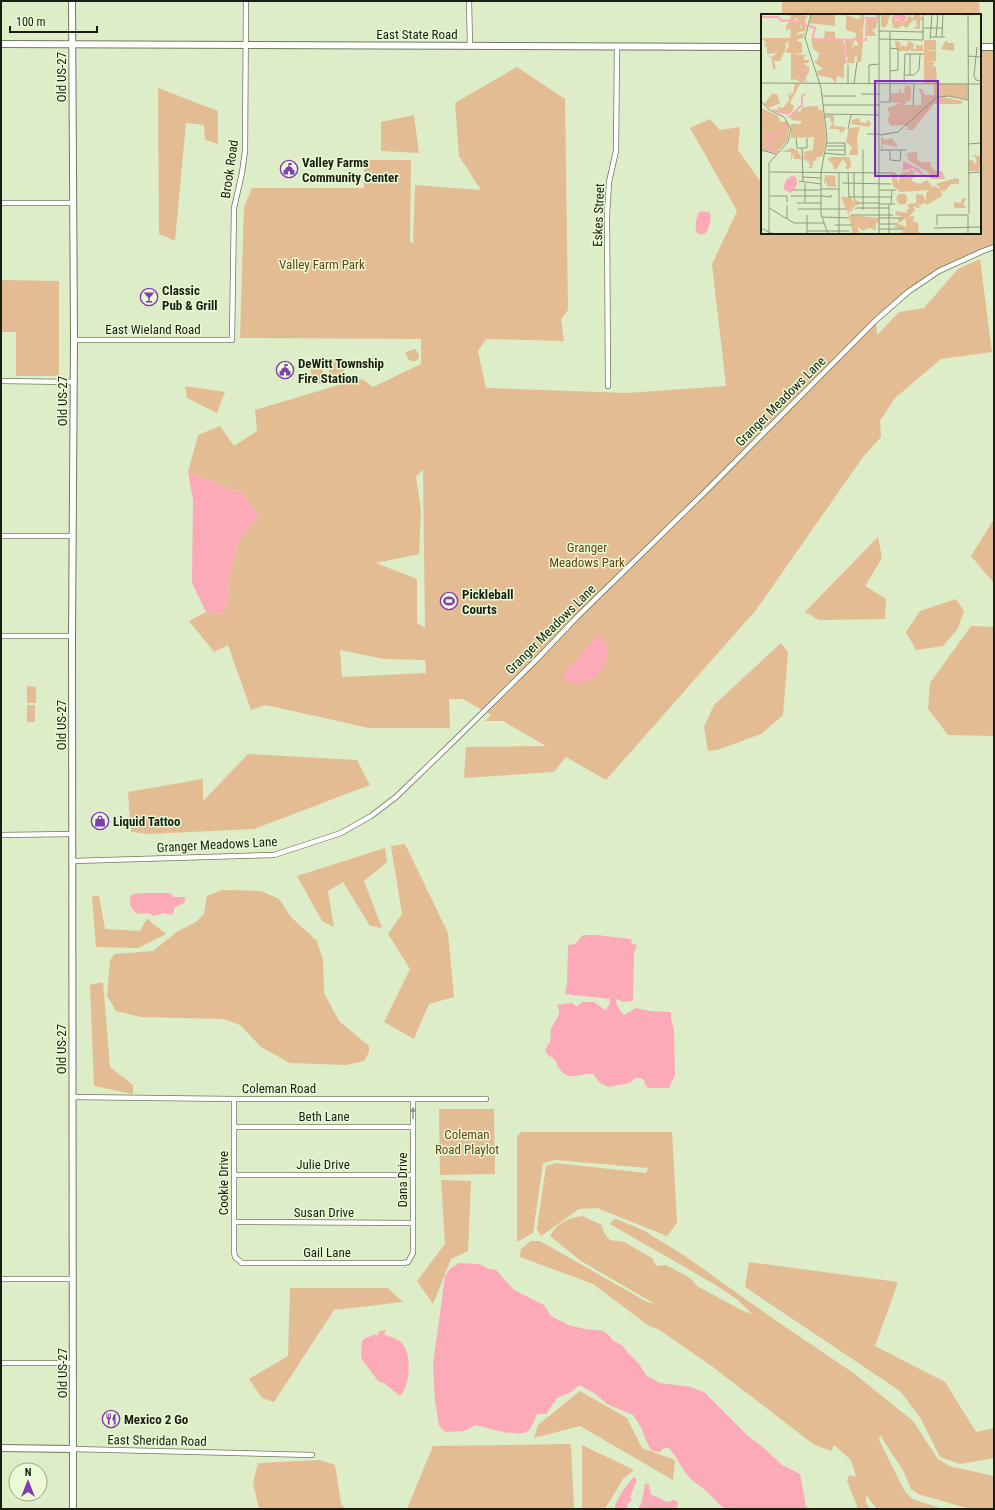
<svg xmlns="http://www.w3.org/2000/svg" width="995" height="1510" viewBox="0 0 995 1510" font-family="'Roboto Condensed',sans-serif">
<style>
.green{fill:#e3bc93;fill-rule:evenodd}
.water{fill:#fca9b8}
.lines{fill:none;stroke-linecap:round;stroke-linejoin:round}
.street-casing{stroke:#6d7c5b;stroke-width:6}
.secondary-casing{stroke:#6d7c5b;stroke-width:8}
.street{stroke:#fff;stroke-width:4.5}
.secondary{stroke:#fff;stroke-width:6}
.oneway{fill:#979a94}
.labels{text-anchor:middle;stroke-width:3;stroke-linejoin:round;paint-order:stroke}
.street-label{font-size:13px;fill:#181e11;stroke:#e9fad5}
.poi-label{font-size:13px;font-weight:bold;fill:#181e11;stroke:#e9fad5;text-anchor:start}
.park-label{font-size:13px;fill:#674315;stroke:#e9fad5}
.inset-river{fill:none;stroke:#fca9b8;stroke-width:2}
.inset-road{fill:none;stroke:#8e9a7f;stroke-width:1}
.view{fill:#7b2cbf;fill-opacity:0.15;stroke:#7b2cbf;stroke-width:2}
.inset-edge{fill:none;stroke:#181e11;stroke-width:2}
</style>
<rect width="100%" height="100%" fill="#dcedc8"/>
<g class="green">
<polygon points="782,1 979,1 981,30 980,15 782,15"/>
<path d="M980,47H994V247L939,271L908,292L876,320L877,335L899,312L924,308L958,269L980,259L992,352L941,359L895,398L880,421L881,437L863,457L756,610L606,780L566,757L554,772L464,778L466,747L546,746L503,721H485L491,715L463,699H449L450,728H369L266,705L251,710L228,645L214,652L189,621L206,612L223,614L229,599L228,582L240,538L259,516L242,493L188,472L198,435L220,426L234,446L257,431L255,410L342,384H329V359H344V384L362,379L373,387L421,364V339L240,338L244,207L252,188H364L365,160H411L410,242L413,243L415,185L481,190L459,156L455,103L517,67L565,99L568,310L561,319L564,341L486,339L478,351L486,388L627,393L726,386L712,264L737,211L690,128L710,119L720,130L740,127L738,150L760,181H762V233H980ZM423,469L425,628L417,623V579L376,563L419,554L421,510L416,477ZM340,650L384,659L425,660L426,673L342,677Z"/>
<polygon points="158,88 218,111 218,144 205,140 204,125 186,123 175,241 159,234"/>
<polygon points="414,115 419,153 381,151 381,122"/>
<polygon points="1,280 59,281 59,376 16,376 16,332 1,332"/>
<path d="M415,349L419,354C419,361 415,362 409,360L406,355V352Z"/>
<rect x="311" y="364" width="12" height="20"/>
<polygon points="185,386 225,392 217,413 187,398"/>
<polygon points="994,519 994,583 971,556"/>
<polygon points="878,537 882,558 865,586 886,599 885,619 819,620 805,612"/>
<polygon points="956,599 964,611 958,628 943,646 916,650 906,632 920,611"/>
<polygon points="971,626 994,627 994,736 948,735 928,709 930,683"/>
<polygon points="781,643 788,652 783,715 761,734 717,750 708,751 704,727 714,705"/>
<polygon points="27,686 36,687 36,703 27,703"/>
<rect x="27" y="705" width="8" height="17"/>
<polygon points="248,754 357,760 370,785 254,829 148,834 131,832 128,792 203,779 203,801"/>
<polygon points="405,844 448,933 454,997 429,1004 414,1039 384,1022 410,969 388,934 402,914 391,846"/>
<polygon points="385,848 387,862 364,881 382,928 370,926 343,882 328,891 334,927 322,921 297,876"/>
<polygon points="222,890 261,891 279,899 291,917 317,941 323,960 324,993 339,1021 369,1046 369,1052 364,1061 346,1065 290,1063 261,1047 240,1025 224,1019 141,1017 116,1011 107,996 110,960 115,954 153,951 178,931 196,922 204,914 207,896"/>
<polygon points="92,896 99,896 105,929 140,931 147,919 166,934 138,948 96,947"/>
<polygon points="103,982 110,1067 133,1085 133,1094 94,1086 90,985"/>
<polygon points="439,1109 494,1109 495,1174 440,1175"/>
<polygon points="522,1132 672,1132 677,1223 667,1236 597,1208 579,1209 541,1236 537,1229 546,1166 556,1163 646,1173 648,1168 555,1160 543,1163 533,1233 517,1242 517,1136"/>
<polygon points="441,1180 471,1181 468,1251 451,1259 433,1304 417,1281 445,1244"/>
<path d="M582,1216L602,1225L604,1233L610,1240L624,1242L652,1258L656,1266L666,1265L690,1278L697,1286L743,1311L752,1314L738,1300L714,1284L610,1224L612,1221L616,1219L643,1230L685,1256L775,1320L852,1372L913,1421L938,1459L949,1466L994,1476V1509H970L918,1494L911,1489L904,1472L880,1435L879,1440L904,1490L912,1499L943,1509H877L866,1495V1503L870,1509H858L847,1481L849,1475L856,1477L851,1460L834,1445L831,1451L813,1444L713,1367L658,1329L649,1326L593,1284L520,1257L521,1249L531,1241H540L647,1302L655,1304L581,1261L550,1236C557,1223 568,1218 582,1216Z"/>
<polygon points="749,1262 898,1282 875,1346 945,1382 976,1432 994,1428 994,1458 960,1464 940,1457 920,1417 900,1391 745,1287"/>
<polygon points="290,1288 388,1288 403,1302 334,1310 274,1402 262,1398 249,1379 288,1356"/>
<polygon points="580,1391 627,1418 642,1448 675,1460 673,1480 580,1426 534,1438 538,1425"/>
<polygon points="571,1444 574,1509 407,1509 433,1446"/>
<polygon points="582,1445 634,1470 623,1479 605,1509 582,1509"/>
<polygon points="320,1460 335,1465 341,1503 345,1509 259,1509 253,1483 258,1463"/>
</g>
<g class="water">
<path d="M702,211L710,213C712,219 709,228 706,233L701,235L696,232C695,226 696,217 699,212Z"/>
<polygon points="188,472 242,493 259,516 240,538 228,582 229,599 223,614 206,612 192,583 193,500"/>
<path d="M597,636H600C626,658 581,701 563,677L567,670Z"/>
<path d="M139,893H170L174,897H186L184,903L174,908V911L172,915L164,913L154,916L148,913L138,914C130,909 129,904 131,895Z"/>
<path d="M583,935H597L631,939L632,944L637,945L634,952L633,1001L624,1002L616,999C616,1006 620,1010 624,1015L636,1008L650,1011L671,1012V1019L674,1030L675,1075L669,1088H652L646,1087L644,1080L640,1078H635L630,1083L608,1087L600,1083L593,1074C579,1072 569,1084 558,1067C557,1066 557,1063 556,1061C553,1057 547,1056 545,1050L550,1042L551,1029L559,1014V1009L557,1005L573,1003L575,1006H578L582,1002H594L605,1010L609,1006L610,999L565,994L567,984L568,945L575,944Z"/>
<path d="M458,1263L479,1264L489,1269L496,1270L514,1290L544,1305L551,1316L568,1325L585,1329L603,1331L610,1336L612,1340L623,1346L628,1353L639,1364L646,1375L660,1383L691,1387L704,1392L747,1435L765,1449L782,1465L800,1474L806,1506L810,1509H725C717,1503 711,1495 704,1489C699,1485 693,1482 689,1477C681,1468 677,1457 669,1448H664L660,1452L652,1451L647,1443L642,1429L633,1415L607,1404L594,1393L579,1385L571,1392L557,1398L546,1414H537C535,1419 532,1427 528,1431C520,1438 486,1428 476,1425L464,1431L446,1432L439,1426L435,1401L433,1365L445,1276L450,1269Z"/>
<path d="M386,1330L384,1335C389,1336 397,1339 401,1342C412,1352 411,1385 400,1396L384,1383L379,1382L363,1361L361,1357L362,1341L366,1338L376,1334L377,1336L380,1331Z"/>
<path d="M634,1477L637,1480L630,1497L632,1500L629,1502L626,1509H614C619,1496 624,1487 634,1477Z"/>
<path d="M645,1483L649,1485L651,1495C657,1496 661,1500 667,1502L673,1500L677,1501L678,1505L676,1509H638L642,1502Z"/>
</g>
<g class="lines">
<defs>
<g id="street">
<polyline points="469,1 470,45"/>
<polyline points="1,203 73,203"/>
<polyline points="74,340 232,340 234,208 242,173 245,151 246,1"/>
<polyline points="1,381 73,382"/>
<polyline points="608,386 607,214 609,182 616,151 617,47"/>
<polyline points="1,536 73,536"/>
<polyline points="1,636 72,636"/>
<polyline points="1,835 73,834"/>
<polyline points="73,861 274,855 341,833 371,816 396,797 458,737 538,658 578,616 708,489 876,320 908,292 939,271 983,251 994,247"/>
<polyline points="73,1097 234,1099 486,1099"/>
<polyline points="234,1099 234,1252 235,1257 242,1263 403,1263 408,1262 413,1253 413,1099"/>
<polyline points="234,1127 413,1127"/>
<polyline points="234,1175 413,1175"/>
<polyline points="234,1222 413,1223"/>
<polyline points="1,1279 73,1279"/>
<polyline points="1,1363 73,1363"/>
<polyline points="72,1449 312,1455"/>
</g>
<g id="secondary">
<polyline points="72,1 74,340 72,636 73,1509"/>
<polyline points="1,44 762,47"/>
<polyline points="980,47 994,47"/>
<polyline points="1,1448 72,1449"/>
</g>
</defs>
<use href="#street" class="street-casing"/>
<use href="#secondary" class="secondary-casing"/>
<use href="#street" class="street"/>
<use href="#secondary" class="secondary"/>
</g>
<defs><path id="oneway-solid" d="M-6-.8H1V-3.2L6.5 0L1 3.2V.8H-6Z"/></defs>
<use class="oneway" href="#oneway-solid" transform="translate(413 1113) rotate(-90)"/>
<defs>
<symbol id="civic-ring" viewBox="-11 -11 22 22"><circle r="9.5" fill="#e9fad5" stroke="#803db1" stroke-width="1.5"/><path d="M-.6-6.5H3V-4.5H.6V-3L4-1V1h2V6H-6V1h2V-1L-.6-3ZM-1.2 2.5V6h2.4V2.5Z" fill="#803db1"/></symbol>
<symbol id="bar-ring" viewBox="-11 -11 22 22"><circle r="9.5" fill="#e9fad5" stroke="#803db1" stroke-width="1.5"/><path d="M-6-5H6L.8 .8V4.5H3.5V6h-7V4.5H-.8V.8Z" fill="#803db1"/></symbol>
<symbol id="stadium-ring" viewBox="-11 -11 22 22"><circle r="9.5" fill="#e9fad5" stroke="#803db1" stroke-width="1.5"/><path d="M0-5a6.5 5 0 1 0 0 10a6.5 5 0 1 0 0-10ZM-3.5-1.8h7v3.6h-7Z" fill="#803db1"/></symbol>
<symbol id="shop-ring" viewBox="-11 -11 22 22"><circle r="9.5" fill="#e9fad5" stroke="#803db1" stroke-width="1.5"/><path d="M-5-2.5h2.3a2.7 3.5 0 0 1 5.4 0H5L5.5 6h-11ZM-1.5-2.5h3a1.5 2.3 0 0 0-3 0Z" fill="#803db1"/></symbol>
<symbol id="restaurant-ring" viewBox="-11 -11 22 22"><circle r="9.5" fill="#e9fad5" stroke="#803db1" stroke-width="1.5"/><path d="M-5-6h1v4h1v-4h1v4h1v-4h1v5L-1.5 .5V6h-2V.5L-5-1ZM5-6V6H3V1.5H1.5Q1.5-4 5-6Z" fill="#803db1"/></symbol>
</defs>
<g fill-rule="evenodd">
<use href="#civic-ring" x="279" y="159" width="20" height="20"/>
<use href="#bar-ring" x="139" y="287" width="20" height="20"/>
<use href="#civic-ring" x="275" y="360" width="20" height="20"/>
<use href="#stadium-ring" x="439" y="591" width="20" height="20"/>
<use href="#shop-ring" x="90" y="811" width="20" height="20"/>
<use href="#restaurant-ring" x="101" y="1409" width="20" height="20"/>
</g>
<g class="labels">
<g class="street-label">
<text x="417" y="39">East State Road</text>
<text transform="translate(61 77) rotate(-90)" y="5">Old US-27</text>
<text transform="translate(229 169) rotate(-82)" y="5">Brook Road</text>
<text transform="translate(598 215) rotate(-88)" y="5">Eskes Street</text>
<text x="153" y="334">East Wieland Road</text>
<text transform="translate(62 401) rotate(-90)" y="5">Old US-27</text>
<text transform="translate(780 401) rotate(-45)" y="5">Granger Meadows Lane</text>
<text transform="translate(550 629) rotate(-45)" y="5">Granger Meadows Lane</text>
<text transform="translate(61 725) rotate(-90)" y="5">Old US-27</text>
<text transform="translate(217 844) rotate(-3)" y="5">Granger Meadows Lane</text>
<text transform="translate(61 1049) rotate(-90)" y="5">Old US-27</text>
<text x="279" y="1093">Coleman Road</text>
<text x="324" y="1121">Beth Lane</text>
<text x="323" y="1169">Julie Drive</text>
<text transform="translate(402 1180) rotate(-90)" y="5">Dana Drive</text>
<text transform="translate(223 1183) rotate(-90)" y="5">Cookie Drive</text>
<text x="324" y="1217">Susan Drive</text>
<text x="327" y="1257">Gail Lane</text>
<text transform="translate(62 1373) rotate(-90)" y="5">Old US-27</text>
<text transform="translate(157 1440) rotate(1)" y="5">East Sheridan Road</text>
</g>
<g class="poi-label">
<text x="302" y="167">Valley Farms<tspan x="302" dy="15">Community Center</tspan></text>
<text x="162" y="295">Classic<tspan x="162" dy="15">Pub &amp; Grill</tspan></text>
<text x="298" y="368">DeWitt Township<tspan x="298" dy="15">Fire Station</tspan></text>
<text x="462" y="599">Pickleball<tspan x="462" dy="15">Courts</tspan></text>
<text x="113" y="826">Liquid Tattoo</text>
<text x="124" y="1424">Mexico 2 Go</text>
</g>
<g class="park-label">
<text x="322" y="269">Valley Farm Park</text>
<text x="587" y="552">Granger<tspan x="587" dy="15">Meadows Park</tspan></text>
<text x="467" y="1139">Coleman<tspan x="467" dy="15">Road Playlot</tspan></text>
</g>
</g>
<g transform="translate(761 14)">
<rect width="220" height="220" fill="#dcedc8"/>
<path d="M29,0L47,2L44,5L45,10L39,9L40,16L41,10L45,12L44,17L38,18L35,21L44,19L42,24L35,26L41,29V39L31,40L46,41L43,42V46H49L47,49H42L48,53L49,55L44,57L49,56L45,63L40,54L44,65L42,69L33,65L30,67V39L23,38L28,33L27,29L29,26L23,31H26L19,47H13L15,55H12L11,45L6,41L11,43L16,39L6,40V33L3,32L5,28L0,24H29L30,15L25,16V12L29,7L38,8L35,4L30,6ZM50,0L74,1V12L48,9ZM99,0H104L102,16H97L102,17V25H91L95,23V19L85,16V1L96,5L100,3ZM120,0H129L126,11L123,14L120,13ZM130,0L133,7L136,6L141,8L145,7L149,0L151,5L154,0H158L162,6H159V15L151,14L156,12L155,6L151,7L146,14L141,11L138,14H132ZM117,4L115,14L111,16L114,19L113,20L117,22H106L107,5ZM64,17L74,18V25L81,26L83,29V64L76,62L75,69L70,64L57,61L56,57L68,53L62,55L53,48L57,45L58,39L52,35L50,25H63ZM84,26L93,27L90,37L93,31L98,32L95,26L102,27L100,48H96V42H94L93,49H85L87,45L85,43ZM134,26L139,28L140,34L141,31L146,33L147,27L153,30L152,35H155V30L158,32L162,31V37H150V35L148,37H138L135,35ZM163,26H175V36L165,37H175V47L165,48H174L171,53L175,52L176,69H163ZM185,26L187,29H193V37L180,35ZM34,69L39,70L29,89L33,92L31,98L27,100L17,96V93L22,94L28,86L27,78L30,83V78L32,80ZM173,70H207V86L191,82L176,83V87L177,84L182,83L202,87L200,90H173L152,116H143L148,114L143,111L130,112L126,106L129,101L126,94L140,89L129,88L130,79H137L140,74V79H144L143,74L146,71L150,73V86L145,88L144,91H160V80L157,75H161L164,81H173ZM11,80H16L19,89L8,94L3,90ZM57,92V96H62L65,125L62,142L54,144L57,147L53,146L51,154H47L50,151L46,149L50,148L43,146L42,141L45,140L41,138L52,136L53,123L30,124V110H40V107L30,106V103L32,99L36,96L39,98L42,93ZM0,94L16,101L20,108L26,107L29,113L26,127L19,135H8L19,136L16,139L0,136ZM64,101H73V112L84,113V116L79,119L78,115H68L72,108H70L69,104H64ZM98,104L99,108L105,109L107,106L110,110L108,113L90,110L91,106ZM99,113L96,124L97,141H88L91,133L85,128L88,114ZM120,123L125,126L131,124L137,133L121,130L122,135H120ZM31,134L36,136L41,145H33V138L30,147V138H20ZM156,138V145L171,156L161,148H170L169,152L175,157H181L184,165H170L167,158L147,146L146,139ZM210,141L220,142L218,157H208V147L212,146L213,150L216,148L214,143ZM71,143H88L86,147L89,143L90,152L92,153H89L87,156L84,154L86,151L82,145L74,157L71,149L66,145ZM150,155L156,159L148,158L154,160L150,167L159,170L166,166L171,172L168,176L139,178L132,172L130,159H135L137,169L141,158H147ZM64,161L74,162L75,173L66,172V168L63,170ZM195,164L198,165V170H190L183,178L175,170ZM172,172L180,175L181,182L166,191L163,188V190L156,191L161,193L156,194L152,191L154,197L150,200L146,209L150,202H153L152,207L157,209L158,220H141L142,215L132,213L138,210L145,213V205L137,209V205L142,203L134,201L135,197L146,199V195H149L146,190L155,189V180L162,181L165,187V179ZM135.5 185a5.5 5.5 0 1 1 11 0a5.5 5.5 0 1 1-11 0ZM80,183H90L93,189V183L99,190L93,192L92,197L89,189L91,197L88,198V202ZM201,184H205L202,191L206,194H193V188L200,189ZM88,201L118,204V209H115V216L108,214L102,217L96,212L98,218L92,220Z" fill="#e3bc93"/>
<path d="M132,0H144L146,4L142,8L136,5L132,7ZM142,147L158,155L167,165L151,154L142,157ZM32,161L36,165V171L30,179L23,176V172L25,166Z" fill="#fca9b8"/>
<path class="inset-river" d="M0,3H17L21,7L32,6L46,12M48,12L54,14L52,22M52,22V25L105,26V23M105,22L106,4H116V0M83,30L84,50M41,53L45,68M12,96L27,100M27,104L41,91V82L44,80M0,120H19L25,110M7,120L8,135L17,136"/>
<path class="inset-road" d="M50,0L44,24L60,74L65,115L66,126L60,158V200L67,220M207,0L208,200M163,14H181M118,17L163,18M169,23H184M175,23L177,0M181,23L182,0M118,25L162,26V0M169,25L171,0M216,33L213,62L215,66L220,67M129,34L137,35V56L129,57M207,42L220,43M87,51V70M144,61H153L158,56L159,40M149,61V40M0,69L220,70M143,69L144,40H163M93,70L96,48M108,70V51L118,50M100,80H119M61,82H95M0,87L7,95L23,103L30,115L27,128L8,149V220M119,88H129V18M62,91H119M152,91L153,70M64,100L118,101M87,115L90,101M106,120H119M119,121L137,118L176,83L188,82L207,86M35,124L36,134H46V124M207,130L220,129M65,132H84M41,134L42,168M0,136L15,140M66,136H84M118,136H145M129,136V146L139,147L140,136M63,139L84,141V129H65M8,158L134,159M87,158L88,183H130M93,158V183M207,159L220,158M41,163L60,164M38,167L60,170M44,169V189M81,169L130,170M60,175H78M32,176H60M118,176H135M8,182H26V188M30,182H60M60,182L70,183V181L69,182M36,189H60M96,189H118M118,190H134M130,190L131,176M8,194L33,209H63M94,194H128M37,195H85M102,196V136M90,201H132M207,201V220M61,203L88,204M118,204H141M26,205V191M118,210H137M74,211H91M176,211V201H207M0,214V198M0,214L12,220M173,214L220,213M118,215H142M46,217H88M46,220V201M78,220V158M118,220V0M128,220V190"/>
<path class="view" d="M114,67H177V162H114Z"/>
<rect width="220" height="220" class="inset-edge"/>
</g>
<rect width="995" height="1510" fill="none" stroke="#181e11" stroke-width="4"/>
<g transform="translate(28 1482)"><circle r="19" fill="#e9fad5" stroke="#95a287"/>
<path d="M0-3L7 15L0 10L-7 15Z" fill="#803db1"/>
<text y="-6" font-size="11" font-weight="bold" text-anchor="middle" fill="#181e11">N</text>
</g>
<path d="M10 26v6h87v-6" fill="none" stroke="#181e11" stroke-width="2"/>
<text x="16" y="26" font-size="12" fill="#181e11" stroke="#e9fad5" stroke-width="3" paint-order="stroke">100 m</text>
</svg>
